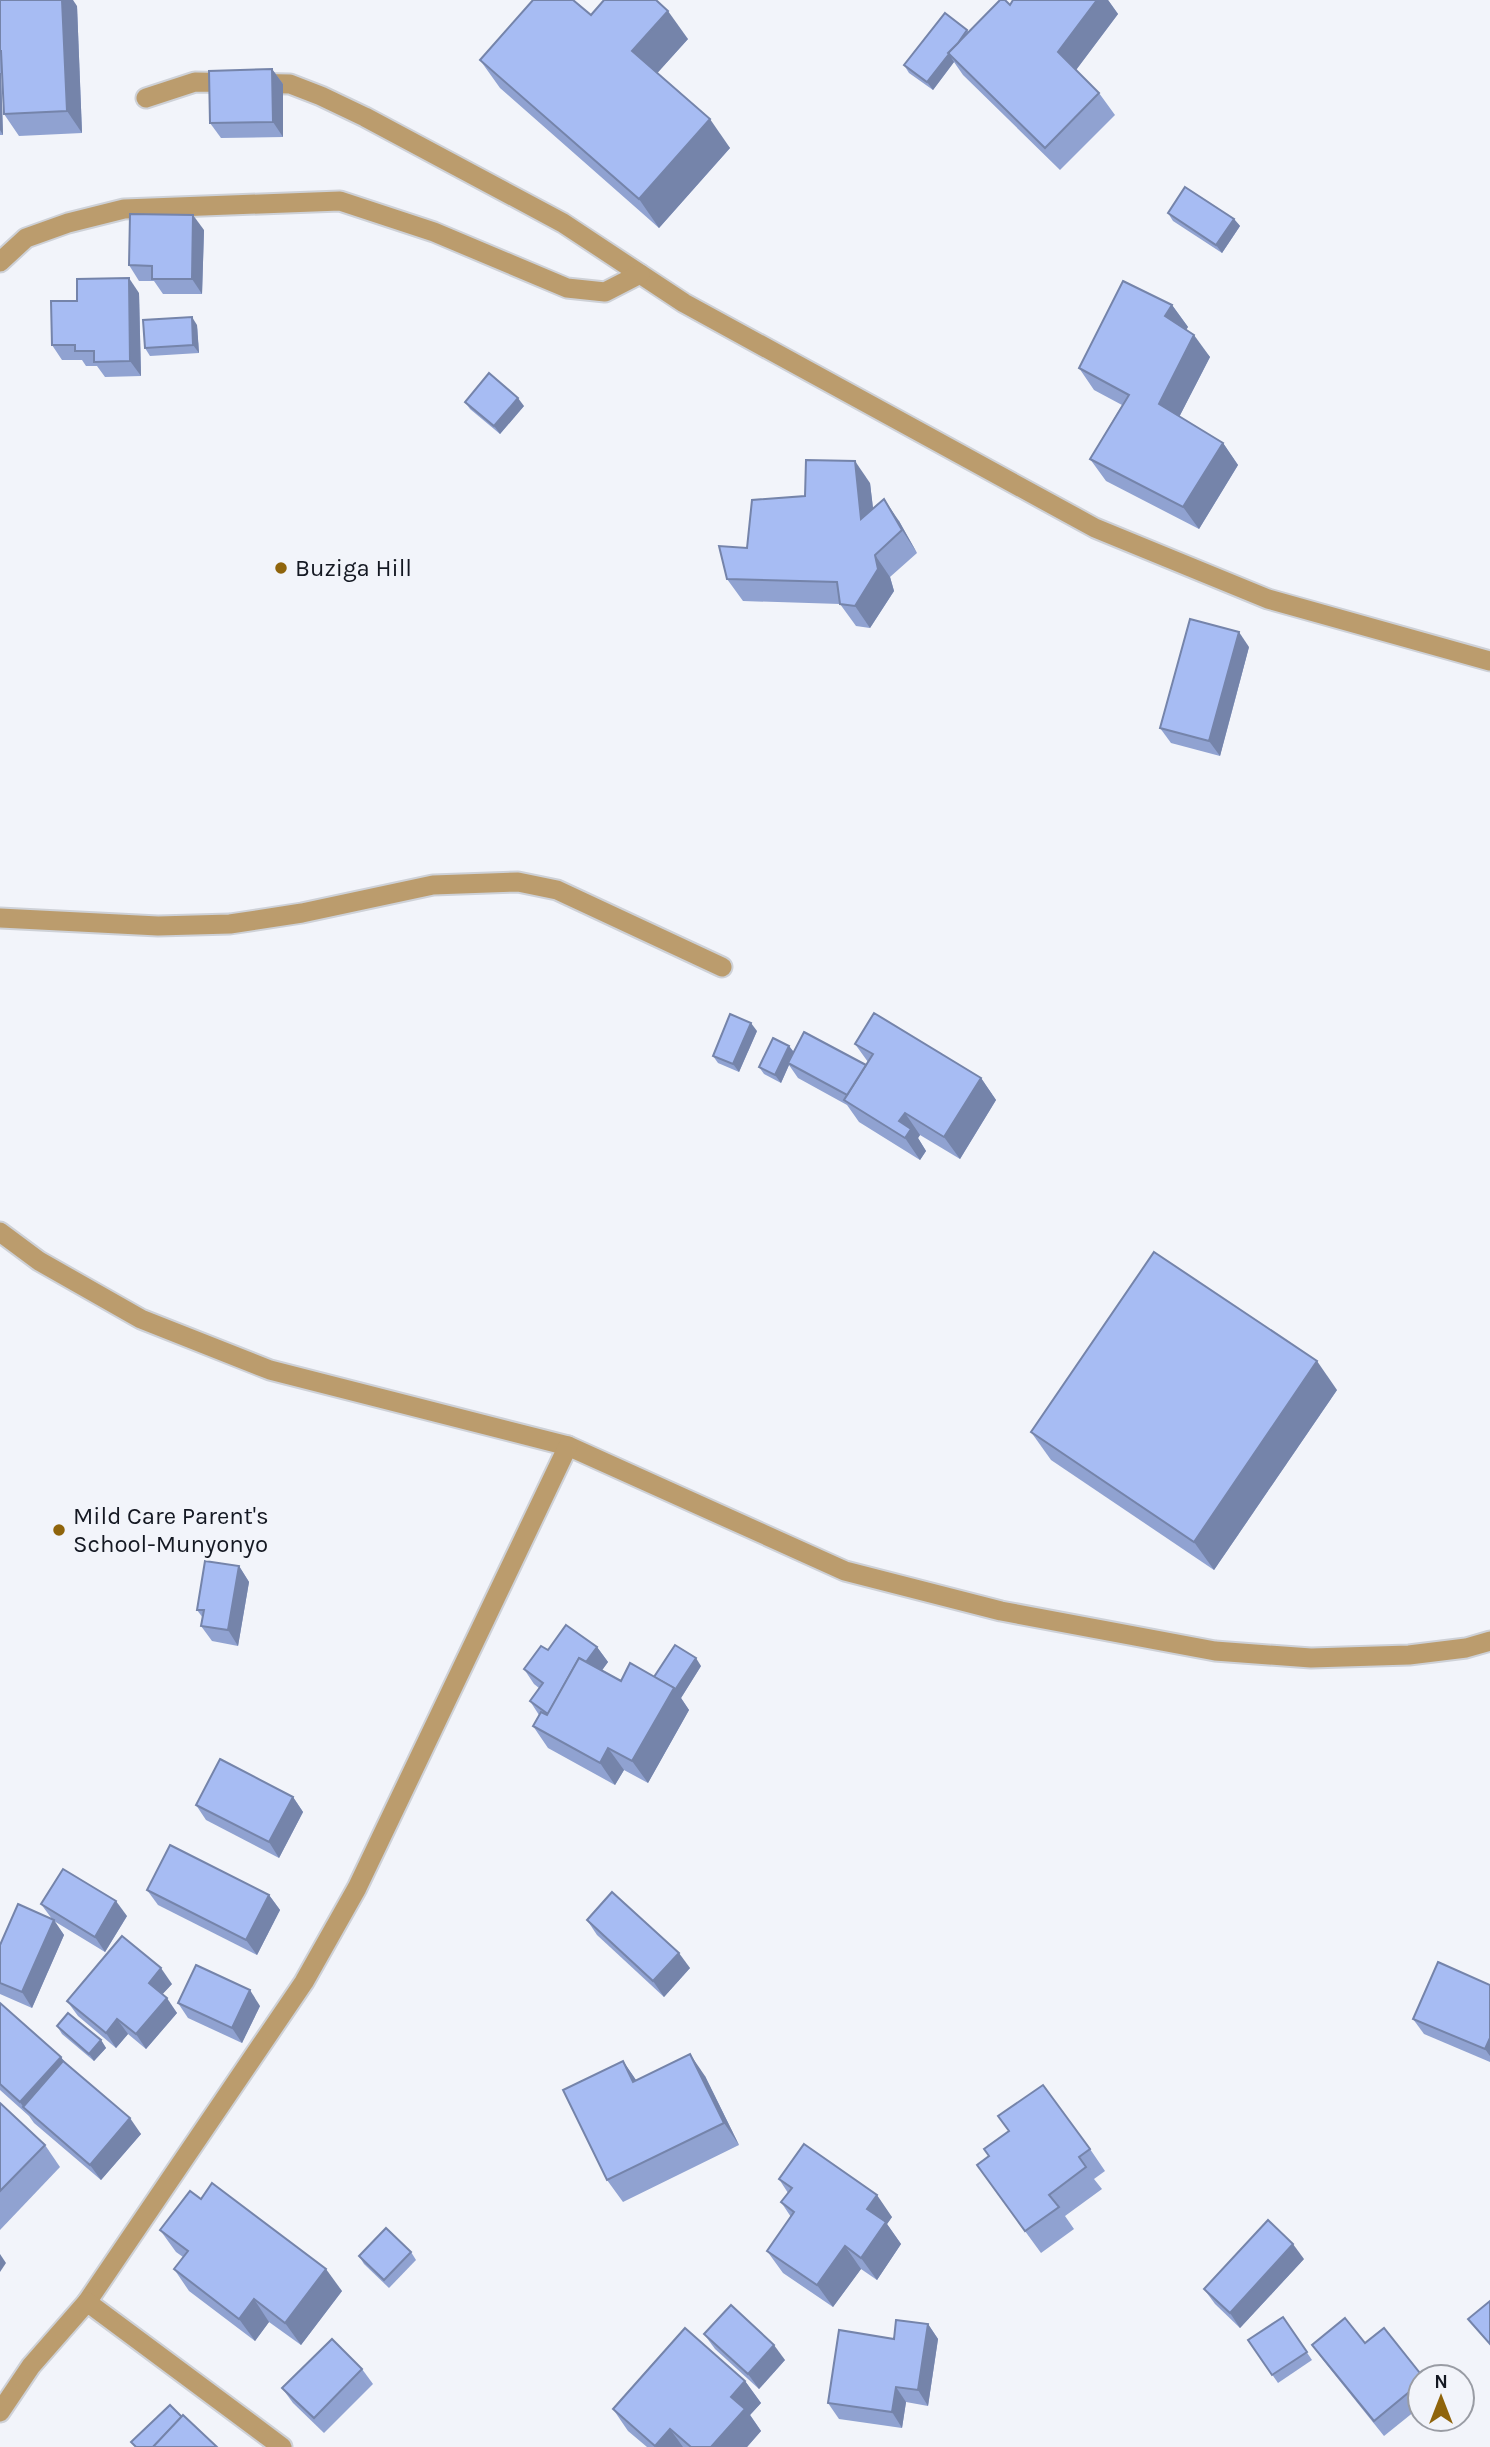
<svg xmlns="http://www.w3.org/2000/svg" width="1490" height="2447" viewBox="0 0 1490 2447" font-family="Karla,sans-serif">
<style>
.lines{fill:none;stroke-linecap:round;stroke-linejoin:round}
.minor-casing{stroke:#ced1d7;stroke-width:23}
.minor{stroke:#bb9c6d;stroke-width:19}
.wall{fill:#90a2d1}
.shaded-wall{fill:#7584aa}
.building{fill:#a7bcf3;stroke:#7584aa;stroke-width:2}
.poi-dot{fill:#8f640b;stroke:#f2f4fa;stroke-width:2.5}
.labels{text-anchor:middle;stroke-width:5;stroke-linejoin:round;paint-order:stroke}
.poi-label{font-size:24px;fill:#141822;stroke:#f2f4fa;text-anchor:start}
</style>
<rect width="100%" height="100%" fill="#f2f4fa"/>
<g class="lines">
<defs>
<g id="minor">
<polyline points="146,98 195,82 290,84 321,96 365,117 563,223 684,303 1095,528 1268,599 1490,661"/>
<polyline points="0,262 26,238 68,223 124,209 340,201 434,232 567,288 605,292 640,274"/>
<polyline points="0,918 158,926 230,924 302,913 433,885 518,882 557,890 722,967"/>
<polyline points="0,1232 39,1261 141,1319 270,1370 568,1446 845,1571 1001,1611 1215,1651 1311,1658 1409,1655 1466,1648 1490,1641"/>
<polyline points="87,2302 304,1982 357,1888 568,1446"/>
<polyline points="0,2412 31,2366 87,2302 282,2447"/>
</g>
</defs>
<use href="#minor" class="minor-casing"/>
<use href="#minor" class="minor"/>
</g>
<g class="wall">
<polygon points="0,0 77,6 82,133 19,136 4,114 2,73 1,73 3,135 0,135"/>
<polygon points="1013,0 1108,0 1118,14 1076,70 1099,93 1115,115 1060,170 963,75 954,62 933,90 909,73 904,65 967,30 969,32 1010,5"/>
<polygon points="591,15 688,39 657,73 730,148 659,228 500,88 480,60"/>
<polygon points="272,69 283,84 283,137 221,138 210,123"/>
<polygon points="1168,213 1234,219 1240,226 1222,253 1173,221"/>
<polygon points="204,230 202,294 163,294 154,281 139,281 129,265"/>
<polygon points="139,293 141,376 105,377 97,366 86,366 82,360 62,360 52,345 77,301"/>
<polygon points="1172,305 1188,327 1186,330 1210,357 1179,417 1223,443 1238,465 1199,529 1106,481 1090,459 1122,405 1094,390 1079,368"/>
<polygon points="197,325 199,353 150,356 145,348"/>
<polygon points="465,402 524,406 500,434 470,409"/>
<polygon points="870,483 873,509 899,521 917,553 890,577 894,591 870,628 856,626 840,604 743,601 727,579 805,496"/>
<polygon points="1249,647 1220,756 1171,743 1160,728"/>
<polygon points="757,1031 739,1072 718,1063 713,1056"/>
<polygon points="855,1044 981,1078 996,1100 960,1159 920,1135 918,1138 926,1151 920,1160 859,1122 847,1105 798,1078 789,1065 781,1083 764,1074 759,1067 789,1046 794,1052 866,1065 868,1062"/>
<polygon points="1337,1390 1214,1570 1051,1460 1031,1432"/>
<polygon points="239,1566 249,1582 238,1646 212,1641 201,1626 203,1618 197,1610"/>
<polygon points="597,1647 608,1662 602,1670 621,1681 654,1677 701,1666 681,1698 689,1710 648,1783 624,1770 615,1785 548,1748 533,1726 539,1715 530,1701 539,1688 534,1684 524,1669 548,1650"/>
<polygon points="293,1797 303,1812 279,1858 206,1820 196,1805"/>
<polygon points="147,1890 269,1895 280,1910 257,1955 158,1905"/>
<polygon points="41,1904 127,1916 105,1952 54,1921 64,1935 32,2008 0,1994 0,1983 52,1919"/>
<polygon points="587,1920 690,1968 664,1997 597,1935"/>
<polygon points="172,1984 162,1994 177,2013 146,2049 128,2034 116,2048 78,2016 67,2001"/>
<polygon points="1490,1985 1490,2062 1424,2034 1413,2019"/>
<polygon points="0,2003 61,2057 65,2063 141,2134 101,2180 34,2123 29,2116 0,2090"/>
<polygon points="178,2003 260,2006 242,2043 188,2018"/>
<polygon points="57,2026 101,2040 106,2048 94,2061 62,2034"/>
<polygon points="623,2061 636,2080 705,2076 739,2145 623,2202 607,2180"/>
<polygon points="0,2103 45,2145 60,2167 0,2230"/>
<polygon points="984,2149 1090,2149 1105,2171 1094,2179 1102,2189 1065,2216 1074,2229 1041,2253 977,2165 989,2157"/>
<polygon points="779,2179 892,2217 887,2224 901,2244 877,2280 861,2269 833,2307 783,2273 767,2251 791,2217 781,2202 788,2193"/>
<polygon points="201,2199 342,2291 301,2345 269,2322 255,2341 189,2291 174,2269 183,2257 176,2252 160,2230"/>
<polygon points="411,2252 416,2260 389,2288 364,2264 359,2256"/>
<polygon points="1304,2259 1240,2328 1215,2304 1204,2289"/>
<polygon points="1283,2317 1312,2360 1278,2383 1248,2340"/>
<polygon points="928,2324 938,2339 928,2406 906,2402 902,2428 839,2419 828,2403 894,2339"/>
<polygon points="704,2334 785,2360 759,2389 715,2349"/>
<polygon points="1365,2343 1420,2377 1420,2407 1384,2436 1323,2360 1312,2345"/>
<polygon points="362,2369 373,2384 324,2433 293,2403 282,2388"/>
<polygon points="745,2381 761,2403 750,2415 761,2431 747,2447 647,2447 628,2431 613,2409"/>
</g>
<g class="shaded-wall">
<polygon points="62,0 73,0 77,6 82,133 67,111"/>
<polygon points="1097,0 1108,0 1118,14 1073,74 1058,52"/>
<polygon points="668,11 688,39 652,79 632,51"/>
<polygon points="949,54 954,62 933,90 927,82"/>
<polygon points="272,69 283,84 283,137 273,122"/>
<polygon points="0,73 1,73 3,135 0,130"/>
<polygon points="710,119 730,148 659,228 639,199"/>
<polygon points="193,215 204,230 202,294 192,279"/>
<polygon points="1234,219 1240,226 1222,253 1216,245"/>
<polygon points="129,278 139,293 141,376 130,361"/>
<polygon points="1172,305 1188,327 1180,338 1165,316"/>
<polygon points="192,317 197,325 199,353 193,345"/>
<polygon points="1194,335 1210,357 1174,427 1159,404"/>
<polygon points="518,398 524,406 500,434 494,426"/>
<polygon points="1223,443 1238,465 1199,529 1183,507"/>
<polygon points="855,461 870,483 877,541 861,519"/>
<polygon points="884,499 899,521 917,553 902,530"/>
<polygon points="875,555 890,577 894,591 870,628 855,606"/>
<polygon points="1239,632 1249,647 1220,756 1209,741"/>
<polygon points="751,1023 757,1031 739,1072 733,1064"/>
<polygon points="789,1046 795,1054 788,1063 789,1065 781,1083 775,1075"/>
<polygon points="981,1078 996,1100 960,1159 944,1137"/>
<polygon points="905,1113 920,1135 918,1138 926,1151 920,1160 905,1138 899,1121"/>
<polygon points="1317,1361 1337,1390 1214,1570 1194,1542"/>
<polygon points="239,1566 249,1582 238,1646 228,1630"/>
<polygon points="597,1647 608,1662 559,1730 549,1714"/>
<polygon points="696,1658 701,1666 681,1698 689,1710 648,1783 632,1761 674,1688"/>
<polygon points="608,1748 624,1770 615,1785 600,1763"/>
<polygon points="293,1797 303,1812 279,1858 269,1842"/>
<polygon points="269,1895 280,1910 257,1955 246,1940"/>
<polygon points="116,1901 127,1916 105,1952 95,1937"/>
<polygon points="54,1920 64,1935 32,2008 22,1992"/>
<polygon points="679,1953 690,1968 664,1997 653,1981"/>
<polygon points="161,1968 172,1984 159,1998 149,1983"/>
<polygon points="250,1990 260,2006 242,2043 232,2028"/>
<polygon points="167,1998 177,2013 146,2049 136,2034"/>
<polygon points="117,2019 128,2034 116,2048 106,2033"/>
<polygon points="1490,2038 1490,2056 1485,2049"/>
<polygon points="101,2040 106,2048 94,2061 89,2054"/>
<polygon points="690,2054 705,2076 739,2145 724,2123"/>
<polygon points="61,2057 71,2072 24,2108 20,2102"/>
<polygon points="623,2061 638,2083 633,2082"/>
<polygon points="130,2118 141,2134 101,2180 90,2165"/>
<polygon points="877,2195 892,2217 887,2224 901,2244 877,2280 861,2258 867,2209"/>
<polygon points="1293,2244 1304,2259 1240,2328 1230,2313"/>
<polygon points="845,2246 861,2269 833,2307 817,2285"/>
<polygon points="0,2254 6,2263 0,2272"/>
<polygon points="326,2269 342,2291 301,2345 285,2323"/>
<polygon points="254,2299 269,2322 255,2341 239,2319"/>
<polygon points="928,2324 938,2339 928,2406 918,2390"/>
<polygon points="774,2345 785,2360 759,2389 748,2374"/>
<polygon points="745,2381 761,2403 750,2415 761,2431 747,2447 711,2447 731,2397"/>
<polygon points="896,2387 906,2402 902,2428 892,2412"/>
<polygon points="670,2429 683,2447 656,2447 655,2446"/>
</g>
<g class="building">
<polygon points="0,0 62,0 67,111 4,114 1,51 0,51"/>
<polygon points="533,0 573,0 591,15 604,0 656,0 668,11 632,51 710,119 639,199 480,60"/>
<polygon points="1000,0 1005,0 1010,5 1013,0 1097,0 1058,52 1099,93 1045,148 948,53"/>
<polygon points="945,13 967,30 958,43 948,53 949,54 927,82 904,65"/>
<polygon points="272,69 273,122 210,123 209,71"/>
<polygon points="1185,187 1234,219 1216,245 1168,213"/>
<polygon points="130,214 193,215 192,279 152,279 152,266 129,265"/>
<polygon points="129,278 130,361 94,362 94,351 75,351 75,345 52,345 51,301 77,301 77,279"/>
<polygon points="1123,281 1172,305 1165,316 1194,335 1159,404 1223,443 1183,507 1090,459 1129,395 1079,368"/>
<polygon points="192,317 193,345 145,348 143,320"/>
<polygon points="489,373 518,398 494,426 465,402"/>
<polygon points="806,460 855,461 861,519 884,499 902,530 875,555 878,569 855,606 840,604 837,582 727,579 719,546 747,548 752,500 805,496"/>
<polygon points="1190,619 1239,632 1209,741 1160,728"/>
<polygon points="874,1013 981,1078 944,1137 905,1113 899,1121 911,1129 905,1138 844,1100 873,1054 855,1044"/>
<polygon points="730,1014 751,1023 733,1064 713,1056"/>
<polygon points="804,1032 866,1065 847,1095 788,1063"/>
<polygon points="773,1038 789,1046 775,1075 759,1067"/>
<polygon points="1154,1252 1317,1361 1194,1542 1031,1432"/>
<polygon points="205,1561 239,1566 228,1630 201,1626 204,1610 197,1610"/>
<polygon points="566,1625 597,1647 586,1662 579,1658 548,1714 530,1701 543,1683 524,1669 541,1646 548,1650"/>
<polygon points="675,1645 696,1658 675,1690 674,1688 654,1677"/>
<polygon points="579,1658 621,1681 630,1663 674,1688 632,1761 608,1748 600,1763 533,1726 541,1712 547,1715"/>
<polygon points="220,1759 293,1797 269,1842 196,1805"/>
<polygon points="170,1845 269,1895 246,1940 147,1890"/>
<polygon points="63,1869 116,1901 95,1937 41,1904"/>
<polygon points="612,1892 679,1953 653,1981 587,1920"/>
<polygon points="18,1904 54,1920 22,1992 0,1983 0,1945"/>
<polygon points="122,1936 161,1968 149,1983 167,1998 136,2034 117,2019 106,2033 67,2001"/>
<polygon points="1438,1962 1490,1985 1490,2038 1485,2049 1413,2019"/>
<polygon points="196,1965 250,1990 232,2028 178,2003"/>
<polygon points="0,2003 61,2057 20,2102 0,2084"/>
<polygon points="68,2013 101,2040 89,2054 57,2026"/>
<polygon points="690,2054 724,2123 607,2180 563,2090 623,2061 633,2082"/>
<polygon points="63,2061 130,2118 90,2165 23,2107"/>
<polygon points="1043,2085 1090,2149 1079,2157 1086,2167 1049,2195 1059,2207 1025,2231 977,2165 989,2156 984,2149 1009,2131 998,2116"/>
<polygon points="0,2103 45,2145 0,2191"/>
<polygon points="804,2144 877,2195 867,2209 886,2222 861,2258 845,2246 817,2285 767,2251 794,2212 781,2202 792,2188 779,2179"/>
<polygon points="212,2183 326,2269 285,2323 254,2299 239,2319 174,2269 188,2251 160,2230 190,2191 201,2199"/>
<polygon points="1268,2220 1293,2244 1230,2313 1204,2289"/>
<polygon points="386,2228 411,2252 384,2280 359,2256"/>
<polygon points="1490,2301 1490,2344 1468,2319"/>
<polygon points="731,2305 774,2345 748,2374 704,2334"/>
<polygon points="1283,2317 1307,2352 1272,2375 1248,2340"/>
<polygon points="1345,2318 1365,2343 1384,2328 1423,2377 1420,2377 1420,2383 1374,2421 1312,2345"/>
<polygon points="896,2320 928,2324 918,2390 896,2387 892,2412 828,2403 839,2330 894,2339"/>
<polygon points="685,2328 745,2381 731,2397 745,2409 711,2447 691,2447 670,2429 655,2446 613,2409"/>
<polygon points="332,2339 362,2369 314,2418 282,2388"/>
<polygon points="170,2405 182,2417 153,2447 136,2447 131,2442"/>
<polygon points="183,2415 217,2447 153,2447"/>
</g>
<g class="poi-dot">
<circle cx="281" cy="568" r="7"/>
<circle cx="59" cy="1530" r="7"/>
</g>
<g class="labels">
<g class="poi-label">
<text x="295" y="576">Buziga Hill</text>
<text x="73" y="1524">Mild Care Parent's<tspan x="73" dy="28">School-Munyonyo</tspan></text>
</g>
</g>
<g transform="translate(1441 2398)"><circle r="33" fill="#f2f4fa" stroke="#999ca4" stroke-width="2"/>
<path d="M0-5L12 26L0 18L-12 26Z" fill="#8f640b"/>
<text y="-10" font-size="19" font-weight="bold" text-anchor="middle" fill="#141822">N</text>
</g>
</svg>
